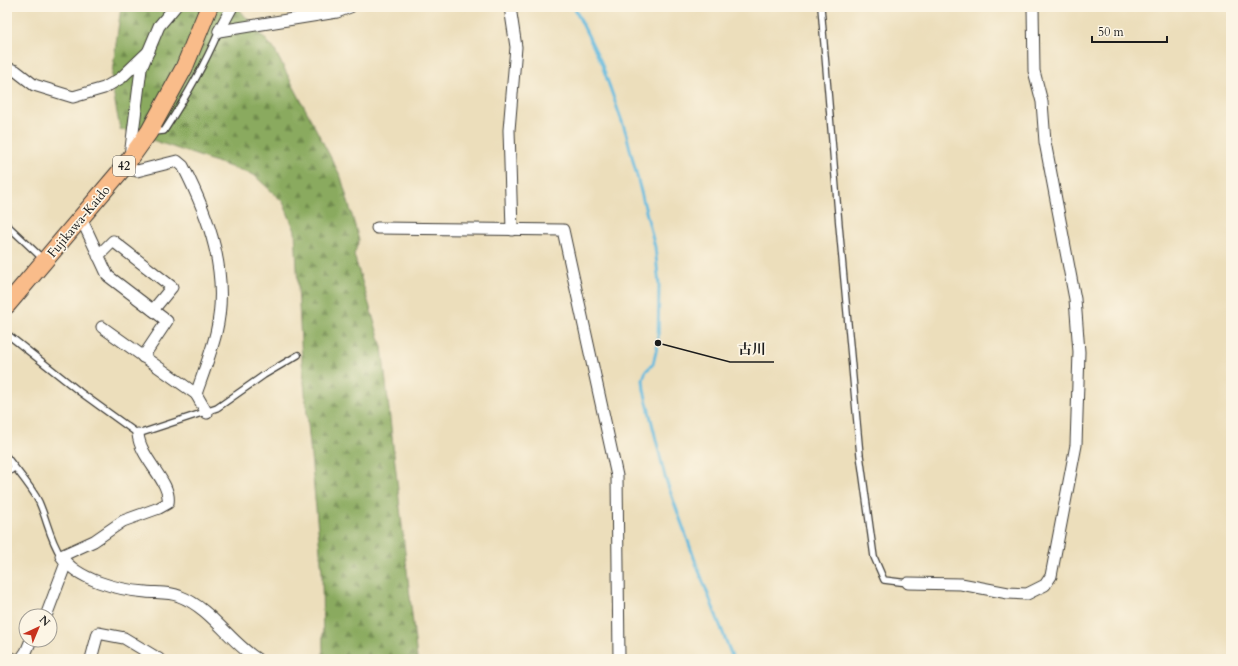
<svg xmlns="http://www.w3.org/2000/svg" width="1238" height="666" viewBox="0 0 1238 666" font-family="Cardo,'Noto Serif JP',serif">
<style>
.forest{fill:url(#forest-firs);stroke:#53633d}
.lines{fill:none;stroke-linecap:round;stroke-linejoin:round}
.stream{stroke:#62badf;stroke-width:3}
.lane-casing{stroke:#3b3934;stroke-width:8}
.street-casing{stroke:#3b3934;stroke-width:13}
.primary-casing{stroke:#3b3934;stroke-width:19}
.lane{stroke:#fff;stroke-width:5.5}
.street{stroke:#fff;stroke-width:11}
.primary{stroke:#f9bc8a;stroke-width:17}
.labels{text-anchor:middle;stroke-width:3.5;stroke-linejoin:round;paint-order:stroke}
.shield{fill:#fcf5e5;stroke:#5f5d58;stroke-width:1}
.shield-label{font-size:12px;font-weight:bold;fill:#1c1c1c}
.street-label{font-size:13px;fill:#1c1c1c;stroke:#fcf5e5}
.leader{fill:none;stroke:#1c1c1c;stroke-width:1.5}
.callout-dot{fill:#1c1c1c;stroke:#fcf5e5;stroke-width:1.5}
.callout-label{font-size:14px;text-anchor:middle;font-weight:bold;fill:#1c1c1c;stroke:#fcf5e5;stroke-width:3.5;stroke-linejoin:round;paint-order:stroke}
</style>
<defs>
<pattern id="forest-firs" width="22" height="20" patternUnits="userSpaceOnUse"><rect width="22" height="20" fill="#8aaa5e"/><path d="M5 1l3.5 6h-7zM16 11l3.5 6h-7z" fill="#708a4d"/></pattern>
</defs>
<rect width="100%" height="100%" fill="#fcf5e5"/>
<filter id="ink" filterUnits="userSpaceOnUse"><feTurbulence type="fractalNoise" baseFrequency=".025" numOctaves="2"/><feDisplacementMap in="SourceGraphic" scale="8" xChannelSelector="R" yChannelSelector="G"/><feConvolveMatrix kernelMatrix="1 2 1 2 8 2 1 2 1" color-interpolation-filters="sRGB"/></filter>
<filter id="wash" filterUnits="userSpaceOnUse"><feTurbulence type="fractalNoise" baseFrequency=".012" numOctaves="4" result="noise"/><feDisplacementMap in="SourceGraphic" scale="16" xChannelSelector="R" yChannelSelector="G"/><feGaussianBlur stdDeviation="0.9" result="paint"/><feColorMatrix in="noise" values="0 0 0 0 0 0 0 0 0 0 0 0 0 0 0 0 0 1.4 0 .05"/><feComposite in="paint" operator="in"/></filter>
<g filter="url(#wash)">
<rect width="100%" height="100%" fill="#ecdebb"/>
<polygon class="forest" points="121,7 237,7 274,49 341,177 359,240 354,255 382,347 417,659 323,659 322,572 302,361 295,231 283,202 254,175 120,129 111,81"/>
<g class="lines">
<polyline class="stream" points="574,7 601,62 626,133 655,247 659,285 658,343 653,364 646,371 643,379 644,390 665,477 697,566 733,659"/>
</g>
</g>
<g filter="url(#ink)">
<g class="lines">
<defs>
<g id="lane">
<polyline points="821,7 839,225 860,455 874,557 884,580 908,583"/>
<path d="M153,132L164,131C185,99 204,66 219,31"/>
<polyline points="7,225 43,259"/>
<polyline points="7,334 80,392 138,434 217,408 264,375 298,355"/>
<path d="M7,457C17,471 31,486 39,502C47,520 50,540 61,556"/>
<polyline points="7,473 14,468"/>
</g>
<g id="street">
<polyline points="510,7 516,47 509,130 512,230"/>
<polyline points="219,31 337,12 350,7"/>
<polyline points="219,31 232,7"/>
<polyline points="7,68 16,71 34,85 73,97 104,88 121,78 149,51"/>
<polyline points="130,156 141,69 159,26 175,7"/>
<path d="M124,167L137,171L177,161L183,166C209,217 230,274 216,333C211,353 203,374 196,394"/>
<polyline points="81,218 108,276 167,321 143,357"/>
<polyline points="377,228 563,230 617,476 619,659"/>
<polyline points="98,256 113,241 172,287 153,310"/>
<polyline points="102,327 196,394 207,413"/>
<path d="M138,434C140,459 172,482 168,503L159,508L123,521L94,541L61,556C77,580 119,590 146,592C156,593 170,592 179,596C211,608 229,641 257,659"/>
<polyline points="908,583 961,584 1008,593 1027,594 1045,585 1051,576 1076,445 1079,352 1075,299 1045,142 1042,102 1034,71 1033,7"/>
<polyline points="46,616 66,563"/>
<polyline points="7,657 14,659"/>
<polyline points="21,659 26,652 31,640"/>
<polyline points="91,659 98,633 124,638 159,659"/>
</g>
<polyline id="primary" points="7,305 124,167 149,132 184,68 209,7"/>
</defs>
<use href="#lane" class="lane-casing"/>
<use href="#street" class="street-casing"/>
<use href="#primary" class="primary-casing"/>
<use href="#lane" class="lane"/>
<use href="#street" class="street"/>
<use href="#primary" class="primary"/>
</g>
</g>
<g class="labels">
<rect class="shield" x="113" y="156" width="22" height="20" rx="3"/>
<g class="shield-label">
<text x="124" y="170">42</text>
</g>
<g class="street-label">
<text transform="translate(78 221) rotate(-50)" y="5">Fujikawa-Kaido</text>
</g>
</g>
<path class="leader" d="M658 343L730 362H774"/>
<circle class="callout-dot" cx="658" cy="343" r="4"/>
<g class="callout-label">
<text x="752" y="354">古川</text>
</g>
<rect width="1238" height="666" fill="none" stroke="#fcf5e5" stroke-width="24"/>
<g transform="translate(38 628) rotate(44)"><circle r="19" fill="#fcf5e5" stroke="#a29e95"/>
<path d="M0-3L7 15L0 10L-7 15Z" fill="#c8321e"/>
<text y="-6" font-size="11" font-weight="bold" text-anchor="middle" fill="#1c1c1c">N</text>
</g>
<path d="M1092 36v6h75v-6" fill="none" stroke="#1c1c1c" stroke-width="2"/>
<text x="1098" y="36" font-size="12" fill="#1c1c1c" stroke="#fcf5e5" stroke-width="3" paint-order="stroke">50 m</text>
</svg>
